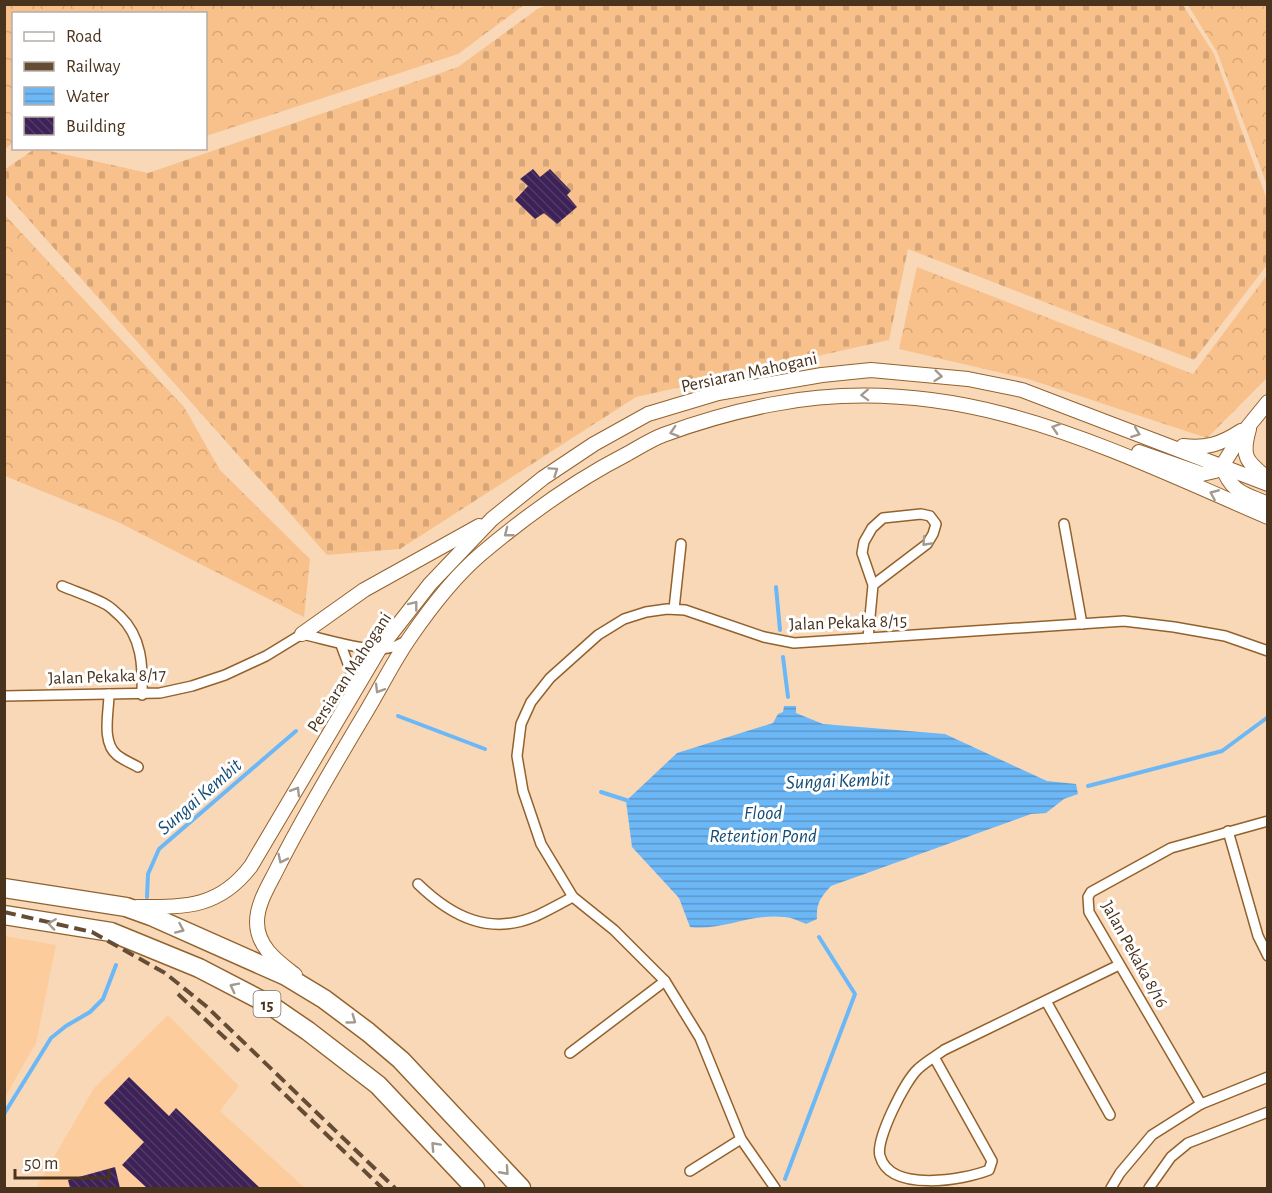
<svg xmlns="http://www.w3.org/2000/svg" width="1272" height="1193" viewBox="0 0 1272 1193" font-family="'Alegreya Sans',sans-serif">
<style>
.built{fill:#fdcc9c}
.forest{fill:url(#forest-crowns)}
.cemetery{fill:url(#cemetery-stones)}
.water{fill:url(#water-rules)}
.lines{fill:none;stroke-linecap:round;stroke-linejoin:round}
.stream{stroke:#6cb8f7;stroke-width:4}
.building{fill:url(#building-back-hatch)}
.street-casing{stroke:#93622c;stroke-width:12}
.secondary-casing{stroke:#93622c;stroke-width:16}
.highway-casing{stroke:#93622c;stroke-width:21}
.street{stroke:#fff;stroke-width:9}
.secondary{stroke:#fff;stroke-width:14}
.highway{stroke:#fff;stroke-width:18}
.rail{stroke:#654c35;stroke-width:4;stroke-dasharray:12 6;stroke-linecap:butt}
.oneway{stroke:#a4998e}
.labels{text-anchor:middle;stroke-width:6;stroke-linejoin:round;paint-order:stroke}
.shield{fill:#fff;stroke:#807061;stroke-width:1.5}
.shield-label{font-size:16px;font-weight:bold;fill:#4a331d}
.street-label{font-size:18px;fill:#4a331d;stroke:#fff}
.water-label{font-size:20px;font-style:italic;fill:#154d76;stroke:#fff}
</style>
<defs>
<pattern id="forest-crowns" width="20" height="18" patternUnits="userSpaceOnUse" patternTransform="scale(1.5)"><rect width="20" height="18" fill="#f8c18b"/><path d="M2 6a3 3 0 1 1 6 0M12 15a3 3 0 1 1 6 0" fill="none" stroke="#d6a678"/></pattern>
<pattern id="cemetery-stones" width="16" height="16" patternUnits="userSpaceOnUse" patternTransform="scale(1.5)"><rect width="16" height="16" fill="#f8c18b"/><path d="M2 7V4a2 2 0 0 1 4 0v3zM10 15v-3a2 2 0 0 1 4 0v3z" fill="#d6a678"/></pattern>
<pattern id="water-rules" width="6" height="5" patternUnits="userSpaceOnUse" patternTransform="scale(1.5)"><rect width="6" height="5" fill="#6cb8f7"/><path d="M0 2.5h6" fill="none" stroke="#5b96c7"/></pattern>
<pattern id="building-back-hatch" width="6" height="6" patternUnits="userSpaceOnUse" patternTransform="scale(1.5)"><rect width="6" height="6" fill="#3d2257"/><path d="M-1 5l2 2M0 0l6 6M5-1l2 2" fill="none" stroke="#523a66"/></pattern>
</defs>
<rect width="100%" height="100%" fill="#f9d8b8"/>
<g class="built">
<polygon points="5,936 56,945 36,1043 5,1097"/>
<polygon points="168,1015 239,1086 220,1111 305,1188 36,1188 94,1088"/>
</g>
<g class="forest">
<polygon points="5,4 524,4 524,5 458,54 206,136 206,14 14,14 13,143 5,149"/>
<polygon points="1188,5 1267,5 1267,185 1217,52"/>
<polygon points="4,214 184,407 220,470 310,559 304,617 118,522 5,476"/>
<polygon points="917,267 1193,374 1267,275 1267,378 1207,438 1028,379 899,349"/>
</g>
<polygon class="cemetery" points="548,5 1183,5 1214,54 1267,200 1267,265 1194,360 908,249 889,340 636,397 400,549 327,555 5,193 4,170 36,148 148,173 458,67 539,8"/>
<path class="water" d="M784,706H796V713L823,724L945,734L1047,781L1076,784L1078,794L1064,799L1046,813L1031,814L831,886C821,897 816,903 817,919L806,924C799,921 791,917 784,917C752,913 722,931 690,927L679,898L632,847L626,801L677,753L773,723L778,714L783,712Z"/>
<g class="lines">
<g class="stream">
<polyline points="776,587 780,630"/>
<polyline points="783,657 788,697"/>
<polyline points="398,716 485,749"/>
<polyline points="1088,786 1222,751 1268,717"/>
<polyline points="601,792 629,801"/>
<polyline points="147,897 148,874 159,849 296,731"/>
<polyline points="4,1114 51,1038 66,1026 90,1012 103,999 116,965"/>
<polyline points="785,1179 855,994 819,937"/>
</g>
</g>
<g class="building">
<polygon points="533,169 540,177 550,169 571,191 567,195 577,207 557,224 544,213 535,219 515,200 528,186 520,179"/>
<polygon points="129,1077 169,1116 176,1108 260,1188 147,1188 122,1165 144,1142 104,1103"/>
<polygon points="115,1167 120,1188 70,1188 68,1180"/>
</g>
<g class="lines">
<defs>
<g id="street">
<polyline points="1064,524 1082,624"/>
<path d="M62,586C76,592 92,597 105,604C111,607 115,612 120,616C142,637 143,666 142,695"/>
<polyline points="674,609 681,544"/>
<polyline points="868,638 873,585 862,553 864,542 872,528 883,518 921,514 930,516 936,524 933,534 927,544 873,585"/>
<polyline points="341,645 357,688"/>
<path d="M109,694C109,712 101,742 117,755C123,760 131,763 138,767"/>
<path d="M4,696L160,693L192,686L225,675L266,656L302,634C326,639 370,654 393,647C397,646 402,643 406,641"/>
<polyline points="1228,831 1258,936 1268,956"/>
<path d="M418,884C452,917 490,936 536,916C549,910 561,903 573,897"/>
<polyline points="1046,1001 1110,1115"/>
<polyline points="570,1053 665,981"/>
<path d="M934,1057L992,1161L989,1170C964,1180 890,1193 880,1156C875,1140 905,1081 918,1069C925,1062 936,1056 944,1050L1119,965"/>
<polyline points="1201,1104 1089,912 1088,897 1091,892 1171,848 1268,821"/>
<polyline points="690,1171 741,1139"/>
<polyline points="775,1188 741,1139 700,1038 665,981 614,930 573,897 541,844 523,791 517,756 521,724 531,702 550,678 598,635 624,619 646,612 667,609 685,610 764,637 794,643 1124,621 1174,627 1225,636 1268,651"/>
<polyline points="1111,1188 1120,1173 1152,1135 1201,1104 1268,1077"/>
<polyline points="1149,1188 1171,1157 1188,1143 1268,1112"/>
</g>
<g id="secondary">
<path d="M1249,429C1241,457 1246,461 1268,479"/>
<path d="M1183,446C1206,449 1221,444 1241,431"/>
<polyline points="1139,452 1202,474 1215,471 1222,466 1242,434 1268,402"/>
<path d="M1222,466C1232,493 1243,493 1268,504"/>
<polyline points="302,634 364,590 479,526"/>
<path d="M137,907C186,907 219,908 251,866L380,648L430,584L492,519L543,478L594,444L648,414L718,393L822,375L871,370L968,379L1022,390L1268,484"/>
<path d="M295,975C277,961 257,947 257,922C257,904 268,887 276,871C303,817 335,764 366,712C381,687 394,660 411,636C431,607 454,577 481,554C526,516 574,481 627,454C638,448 650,440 663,435C698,422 737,411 774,404C957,369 1105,447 1268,517"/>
</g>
<g id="highway">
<polyline points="4,888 126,907 151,916 286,976 324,999 368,1032 401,1060 521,1188"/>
<polyline points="4,915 111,932 199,968 270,1005 308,1031 378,1085 475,1188"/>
</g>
</defs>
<use href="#street" class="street-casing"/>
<use href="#secondary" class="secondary-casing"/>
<use href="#highway" class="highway-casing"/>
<use href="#street" class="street"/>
<use href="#secondary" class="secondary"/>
<use href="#highway" class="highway"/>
<g class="rail">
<polyline points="4,912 92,932 165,973 206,1006 395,1188"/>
<polyline points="178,994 239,1051"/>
<polyline points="272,1082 382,1188"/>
</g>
</g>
<defs><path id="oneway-chevron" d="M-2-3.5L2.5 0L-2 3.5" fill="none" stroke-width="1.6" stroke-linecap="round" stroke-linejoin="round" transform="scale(1.5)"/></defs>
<g class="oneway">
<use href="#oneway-chevron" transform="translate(938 376) rotate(6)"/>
<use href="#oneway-chevron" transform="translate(865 395) rotate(178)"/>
<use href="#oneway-chevron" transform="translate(1056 428) rotate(-162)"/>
<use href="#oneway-chevron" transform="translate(674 432) rotate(162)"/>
<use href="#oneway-chevron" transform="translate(1136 433) rotate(21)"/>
<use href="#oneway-chevron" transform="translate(554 471) rotate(-34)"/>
<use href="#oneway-chevron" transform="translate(1214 494) rotate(-157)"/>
<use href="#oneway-chevron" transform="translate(508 533) rotate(142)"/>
<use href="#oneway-chevron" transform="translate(926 542) rotate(133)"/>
<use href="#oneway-chevron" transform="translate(414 605) rotate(-52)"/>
<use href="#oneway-chevron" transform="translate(379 689) rotate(121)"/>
<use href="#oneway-chevron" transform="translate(296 791) rotate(-59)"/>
<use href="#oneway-chevron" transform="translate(282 859) rotate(116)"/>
<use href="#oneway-chevron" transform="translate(52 924) rotate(-172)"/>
<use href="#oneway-chevron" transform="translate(180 929) rotate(24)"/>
<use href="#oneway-chevron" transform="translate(234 987) rotate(-153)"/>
<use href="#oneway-chevron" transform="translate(352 1020) rotate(36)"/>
<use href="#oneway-chevron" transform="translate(435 1146) rotate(-133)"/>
<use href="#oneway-chevron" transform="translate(505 1171) rotate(48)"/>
</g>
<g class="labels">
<rect class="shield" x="253.5" y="991" width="27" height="26" rx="4.5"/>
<g class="shield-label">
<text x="267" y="1010">15</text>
</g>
<g class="street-label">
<text transform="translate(749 372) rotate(-12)" y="6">Persiaran Mahogani</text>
<text transform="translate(848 622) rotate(-2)" y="6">Jalan Pekaka 8/15</text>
<text transform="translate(349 672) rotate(-57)" y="6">Persiaran Mahogani</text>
<text transform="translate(107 676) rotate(-2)" y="6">Jalan Pekaka 8/17</text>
<text transform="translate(1135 954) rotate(61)" y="6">Jalan Pekaka 8/16</text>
</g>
<g class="water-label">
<text transform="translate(838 780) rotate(-2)" y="7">Sungai Kembit</text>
<text transform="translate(199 796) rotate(-41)" y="7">Sungai Kembit</text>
<text x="763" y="819">Flood<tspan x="763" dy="23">Retention Pond</tspan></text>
</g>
</g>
<rect width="1272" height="1193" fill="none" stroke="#4a331d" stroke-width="12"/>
<rect x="12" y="12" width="195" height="138" fill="#ffffff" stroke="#b7ada5" stroke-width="1.5"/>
<rect x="24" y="32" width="30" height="9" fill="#ffffff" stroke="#b7ada5" stroke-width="1.5"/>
<text x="66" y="42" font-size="18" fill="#4a331d">Road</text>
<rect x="24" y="62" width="30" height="9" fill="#654c35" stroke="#b7ada5" stroke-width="1.5"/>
<text x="66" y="72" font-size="18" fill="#4a331d">Railway</text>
<rect x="24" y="87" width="30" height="18" fill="url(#water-rules)" stroke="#b7ada5" stroke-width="1.5"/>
<text x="66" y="102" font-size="18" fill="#4a331d">Water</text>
<rect x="24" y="117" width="30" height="18" fill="url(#building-back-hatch)" stroke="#b7ada5" stroke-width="1.5"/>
<text x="66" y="132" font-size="18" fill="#4a331d">Building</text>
<path d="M15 1169v9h94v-9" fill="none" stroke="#4a331d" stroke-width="3"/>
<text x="24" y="1169" font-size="18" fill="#4a331d" stroke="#ffffff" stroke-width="4.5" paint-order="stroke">50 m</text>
</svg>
